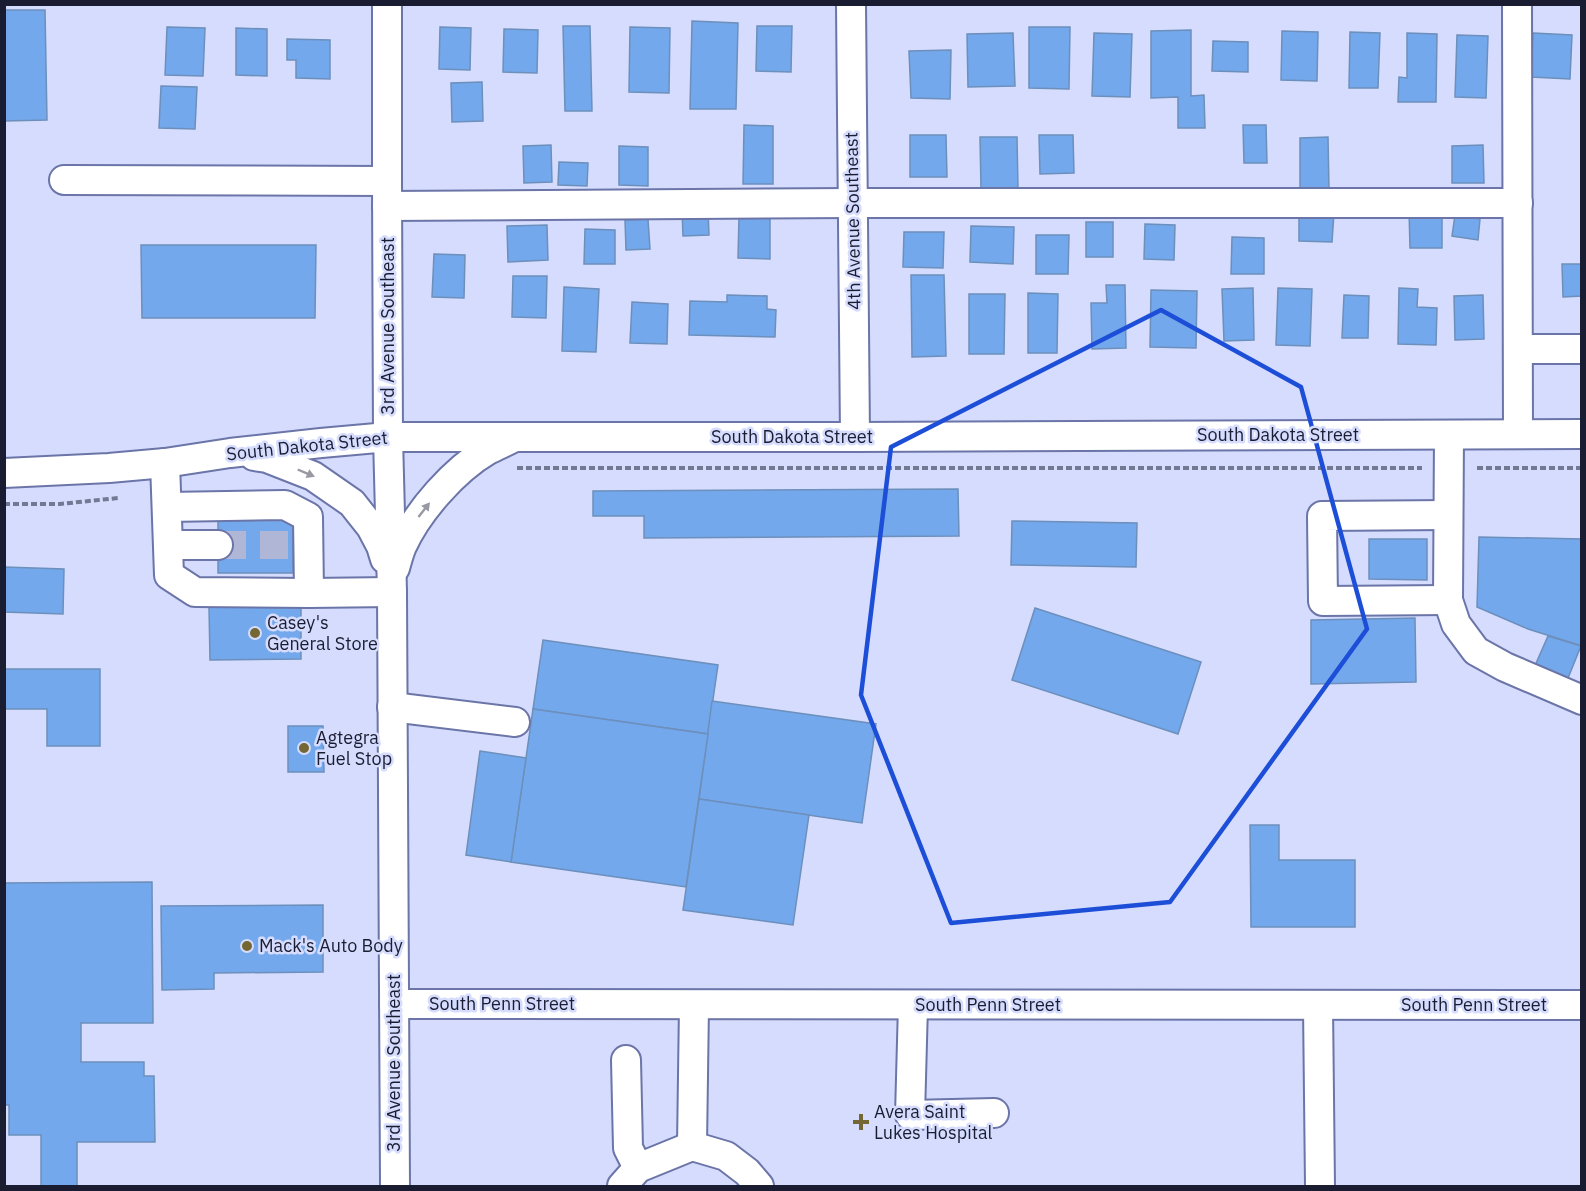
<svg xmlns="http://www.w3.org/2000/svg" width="1586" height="1191" viewBox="0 0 1586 1191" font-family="'IBM Plex Sans',sans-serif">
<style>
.building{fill:#73a8ec;stroke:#6d8fbb;stroke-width:1.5}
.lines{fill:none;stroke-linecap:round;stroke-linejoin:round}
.minor-tunnel{stroke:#b0b6d5;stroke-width:28;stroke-dasharray:28 14;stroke-linecap:butt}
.minor-casing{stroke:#6b75a7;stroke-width:32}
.path{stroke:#747993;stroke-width:4;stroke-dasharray:6 3;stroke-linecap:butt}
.minor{stroke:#fff;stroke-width:28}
.oneway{fill:#9899a2}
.marked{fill:none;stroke:#1d4ed8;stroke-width:4.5;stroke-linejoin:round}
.poi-dot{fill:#746734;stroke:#d5dcfe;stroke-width:2}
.labels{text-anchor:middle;stroke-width:5;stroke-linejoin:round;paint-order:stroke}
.street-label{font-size:18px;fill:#1a1d31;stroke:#d5dcfe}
.poi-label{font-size:18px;fill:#1a1d31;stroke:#d5dcfe;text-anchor:start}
</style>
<rect width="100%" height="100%" fill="#d5dcfe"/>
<g class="building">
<polygon points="4,10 45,10 47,120 4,121"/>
<polygon points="692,21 738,23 736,109 690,109"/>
<polygon points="563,26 590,26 592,111 565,111"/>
<polygon points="757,26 792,26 791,72 756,71"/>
<polygon points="167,27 205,28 203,76 165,75"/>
<polygon points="440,27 471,28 470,70 439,69"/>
<polygon points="630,27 670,28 669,93 629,92"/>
<polygon points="1029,27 1070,27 1069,89 1029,88"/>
<polygon points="236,28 267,29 267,76 236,75"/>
<polygon points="504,29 538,30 537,73 503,72"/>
<polygon points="1191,30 1191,96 1204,95 1205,128 1178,128 1178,97 1151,98 1151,31"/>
<polygon points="1282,31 1318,32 1317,81 1281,80"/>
<polygon points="1350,32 1380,33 1378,88 1349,88"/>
<polygon points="1013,33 1015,86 968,87 967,34"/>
<polygon points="1094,33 1132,34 1130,97 1092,96"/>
<polygon points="1407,33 1437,34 1436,102 1398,102 1399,77 1407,78"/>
<polygon points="1533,33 1572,35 1570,79 1531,77"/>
<polygon points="1457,35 1488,36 1486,98 1455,97"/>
<polygon points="287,39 330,40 330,79 296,78 296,60 287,60"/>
<polygon points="1213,41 1248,42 1248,72 1212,71"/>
<polygon points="951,50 950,99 911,98 909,51"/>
<polygon points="482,82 483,121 452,122 451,83"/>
<polygon points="161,86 197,87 195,129 159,128"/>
<polygon points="744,125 773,126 773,184 743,184"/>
<polygon points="1243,125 1266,125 1267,163 1244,163"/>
<polygon points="910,135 946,135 947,177 910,177"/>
<polygon points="1039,135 1073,135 1074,173 1040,174"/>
<polygon points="980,137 1017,137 1018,188 981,188"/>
<polygon points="1328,137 1329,189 1300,189 1300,138"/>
<polygon points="551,145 552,182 524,183 523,146"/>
<polygon points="1483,145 1484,183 1452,183 1452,146"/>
<polygon points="619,146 648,147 648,186 619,185"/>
<polygon points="559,162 588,163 587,186 558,185"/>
<polygon points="708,209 709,235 683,236 682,210"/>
<polygon points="1442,209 1442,248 1410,248 1409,210"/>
<polygon points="1334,213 1332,242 1299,241 1299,215"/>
<polygon points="1455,215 1480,219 1478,240 1452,236"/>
<polygon points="739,217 770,217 770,259 738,258"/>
<polygon points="648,219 650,249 626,250 625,220"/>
<rect x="1086" y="222" width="27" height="35"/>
<polygon points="1145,224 1175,225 1174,260 1144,259"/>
<polygon points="547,225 548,260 508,262 507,226"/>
<polygon points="971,226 1014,227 1013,264 970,262"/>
<polygon points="585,229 615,230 615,264 584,264"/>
<polygon points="904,232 944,232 943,268 903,267"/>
<polygon points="1036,235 1069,235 1068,274 1036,274"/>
<polygon points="1232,237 1264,238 1264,274 1231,274"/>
<polygon points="141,245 316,245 315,318 142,318"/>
<polygon points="434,254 465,255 464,298 432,297"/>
<polygon points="1562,264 1582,264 1582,296 1563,297"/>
<polygon points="911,275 944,275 946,356 912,357"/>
<polygon points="513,276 547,276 546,318 512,317"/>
<polygon points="1106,285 1125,285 1126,348 1092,349 1091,303 1107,303"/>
<polygon points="564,287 599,289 596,352 562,351"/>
<polygon points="1253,288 1254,340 1224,341 1222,289"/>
<polygon points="1278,288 1312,289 1310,346 1276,345"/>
<polygon points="1399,288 1418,289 1417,307 1437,308 1436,345 1398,344"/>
<polygon points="1151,290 1197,291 1196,348 1150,347"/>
<polygon points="1028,293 1058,294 1057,353 1028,353"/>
<polygon points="969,294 1005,294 1004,354 969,354"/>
<polygon points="727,295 767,296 767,309 776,310 775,337 689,335 690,301 727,302"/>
<polygon points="1344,295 1369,296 1368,338 1342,338"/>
<polygon points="1483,295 1484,339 1455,340 1454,296"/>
<polygon points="632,302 668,304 667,344 630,343"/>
<polygon points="958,489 959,536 644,538 644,516 593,516 593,491"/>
<rect x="218" y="515" width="75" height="58"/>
<polygon points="1012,521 1137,523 1136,567 1011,565"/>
<polygon points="1479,537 1582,539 1582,646 1528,629 1477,607"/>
<polygon points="1369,539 1427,539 1427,580 1369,579"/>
<polygon points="4,567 64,569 63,614 4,612"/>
<polygon points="301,606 301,659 210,660 209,607"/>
<polygon points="1035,608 1201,662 1178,734 1012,680"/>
<polygon points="1415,618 1416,682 1311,684 1311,620"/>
<polygon points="1548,636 1581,646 1566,683 1534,668"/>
<polygon points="543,640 718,665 708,734 533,709"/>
<polygon points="4,669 100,669 100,746 47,746 47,709 4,709"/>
<polygon points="712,701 876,724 862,823 699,799"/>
<polygon points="533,709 708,734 686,887 511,862"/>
<polygon points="288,726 323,726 324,772 288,772"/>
<polygon points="480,751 526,758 511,862 466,855"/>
<polygon points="699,799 809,815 793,925 683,910"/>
<polygon points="1250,825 1279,825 1279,860 1355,860 1355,927 1251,927"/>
<polygon points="152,882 153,1023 81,1023 81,1062 144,1062 144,1076 154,1076 155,1142 77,1142 77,1186 41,1186 41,1135 9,1135 9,1105 4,1105 4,883"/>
<polygon points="323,905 323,972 214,973 214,989 162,990 161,906"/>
</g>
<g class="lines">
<polyline class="minor-tunnel" points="218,545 293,545"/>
<defs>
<g id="minor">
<polyline points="387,4 387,181 388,437 392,592 395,1186"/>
<polyline points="851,4 855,437"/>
<polyline points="1517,4 1518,434"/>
<polyline points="64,180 387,181"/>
<polyline points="387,206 853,203 1518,203"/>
<polyline points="1518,349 1582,349"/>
<polyline points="1449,435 1448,600 1456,624 1476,651 1505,667 1582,700"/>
<polyline points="254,456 267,458 313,476 352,503 371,527 381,546 385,559"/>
<polyline points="165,463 169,575 195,592 309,593 392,592"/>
<polyline points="4,473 109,468 165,463 230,453 321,443 388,437 855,437 1582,434"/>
<polyline points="167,507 285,505 308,517 309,593"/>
<polyline points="168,545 218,545"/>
<path d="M395,568C397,561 399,553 402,546C418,511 454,470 488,450C496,446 505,442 513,438"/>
<polyline points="1448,600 1323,601 1322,516 1448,515"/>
<polyline points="392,707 515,722"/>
<polyline points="394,1004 1582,1005"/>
<polyline points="913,1005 910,1115 994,1113"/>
<polyline points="1318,1006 1320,1186"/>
<polyline points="626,1060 628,1148 638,1168"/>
<polyline points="692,1146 694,1005"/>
<polyline points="622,1186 638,1168 692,1146 726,1156 747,1172 759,1186"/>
</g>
</defs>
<use href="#minor" class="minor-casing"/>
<g class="path">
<polyline points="517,468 1422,468"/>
<polyline points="1477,468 1582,468"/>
<polyline points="4,504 60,504 118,498"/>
</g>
<use href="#minor" class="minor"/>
</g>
<defs><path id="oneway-solid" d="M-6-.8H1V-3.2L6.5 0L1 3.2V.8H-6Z" transform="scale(1.5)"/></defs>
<g class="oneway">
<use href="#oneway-solid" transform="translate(306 473) rotate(23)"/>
<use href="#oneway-solid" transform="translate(424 510) rotate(-52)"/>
</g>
<path class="marked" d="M1161,310L1301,387L1367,629L1170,902L951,923L861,695L891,447Z"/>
<g class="poi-dot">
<circle cx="255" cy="633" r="6"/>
<circle cx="304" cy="748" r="6"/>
<circle cx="247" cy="946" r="6"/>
<path d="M858 1113h6v6h6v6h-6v6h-6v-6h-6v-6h6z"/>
</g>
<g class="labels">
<g class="street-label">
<text transform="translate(853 221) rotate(-91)" y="6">4th Avenue Southeast</text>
<text transform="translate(388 326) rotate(-90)" y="6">3rd Avenue Southeast</text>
<text x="1278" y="441">South Dakota Street</text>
<text x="792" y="443">South Dakota Street</text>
<text transform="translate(307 446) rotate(-6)" y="6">South Dakota Street</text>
<text x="502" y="1010">South Penn Street</text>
<text x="988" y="1011">South Penn Street</text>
<text x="1474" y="1011">South Penn Street</text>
<text transform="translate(394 1063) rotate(-90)" y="6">3rd Avenue Southeast</text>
</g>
<g class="poi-label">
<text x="267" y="629">Casey's<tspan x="267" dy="21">General Store</tspan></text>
<text x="316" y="744">Agtegra<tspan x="316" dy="21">Fuel Stop</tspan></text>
<text x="259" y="952">Mack's Auto Body</text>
<text x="874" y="1118">Avera Saint<tspan x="874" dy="21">Lukes Hospital</tspan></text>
</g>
</g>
<rect width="1586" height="1191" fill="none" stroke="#1a1d31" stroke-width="12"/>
</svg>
